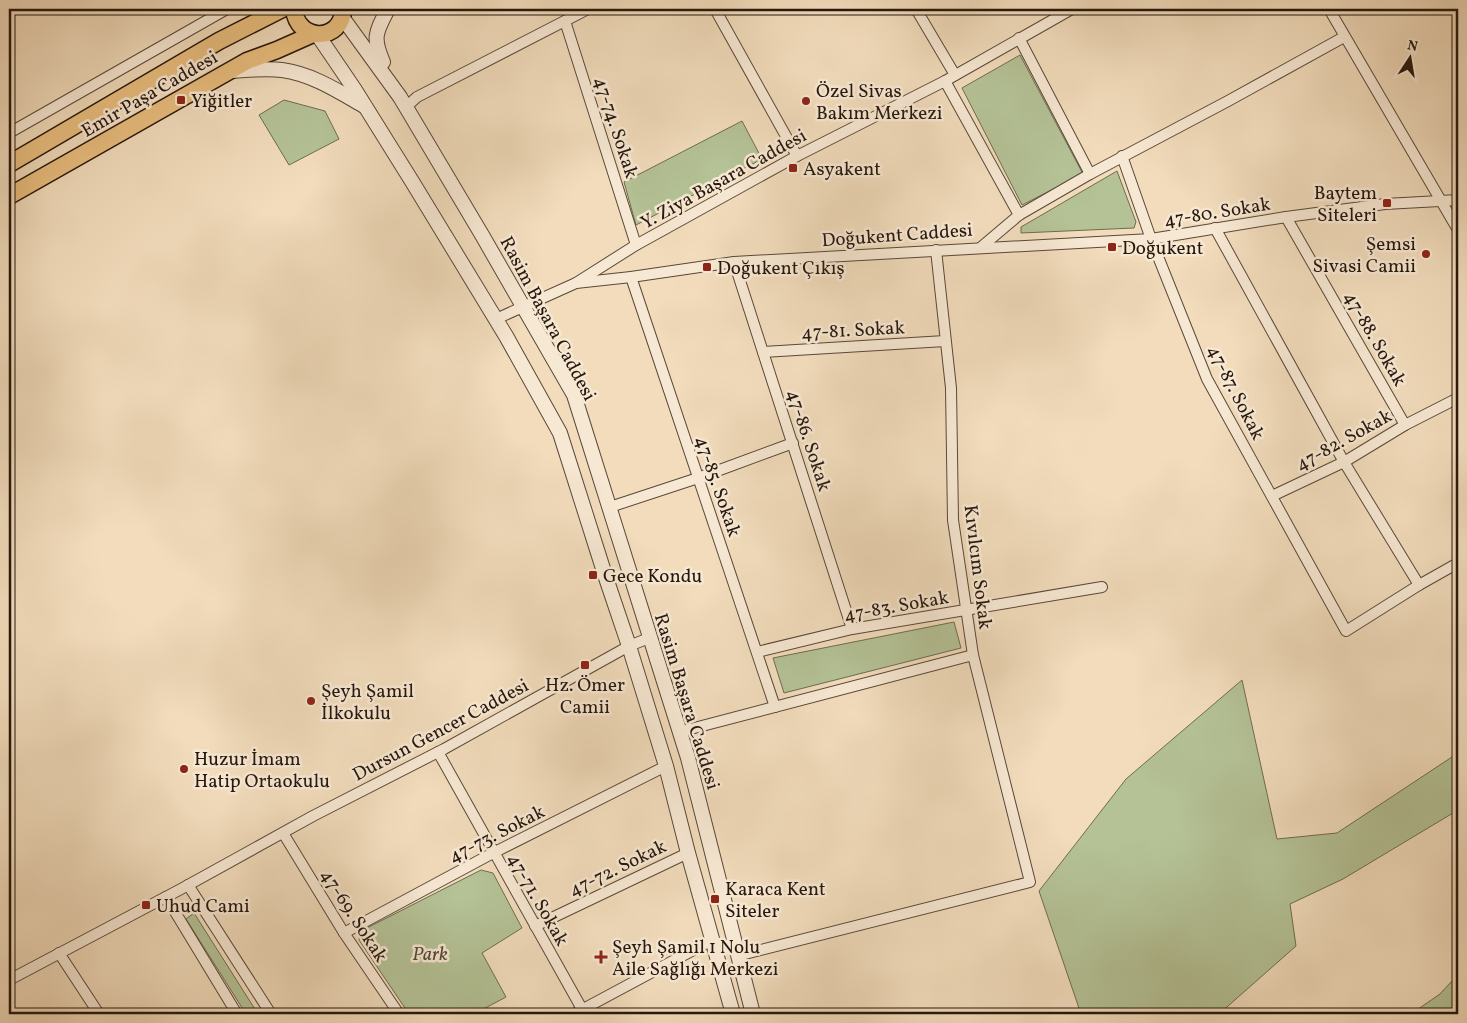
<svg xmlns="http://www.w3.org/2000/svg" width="1467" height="1023" viewBox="0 0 1467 1023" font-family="Vollkorn,serif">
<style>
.green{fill:#b4c296;stroke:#6d6c52}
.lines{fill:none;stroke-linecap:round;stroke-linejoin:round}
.minor-casing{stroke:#594839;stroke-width:12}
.tertiary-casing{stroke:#594839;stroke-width:16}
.primary-casing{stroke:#26170d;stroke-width:19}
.minor{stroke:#f7e8d3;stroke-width:10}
.tertiary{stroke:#f7e8d3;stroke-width:14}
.primary{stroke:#e9be7e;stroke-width:16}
.poi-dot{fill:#8f2418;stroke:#f7e8d3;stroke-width:2}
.labels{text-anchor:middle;stroke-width:5;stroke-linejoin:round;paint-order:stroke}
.poi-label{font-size:19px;fill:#26170d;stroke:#f7e8d3;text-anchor:start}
.street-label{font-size:19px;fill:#26170d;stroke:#f7e8d3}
.park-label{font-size:19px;font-style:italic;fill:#514a36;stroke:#f7e8d3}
</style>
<rect width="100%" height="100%" fill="#f2dcbc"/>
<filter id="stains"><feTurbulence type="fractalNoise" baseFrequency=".004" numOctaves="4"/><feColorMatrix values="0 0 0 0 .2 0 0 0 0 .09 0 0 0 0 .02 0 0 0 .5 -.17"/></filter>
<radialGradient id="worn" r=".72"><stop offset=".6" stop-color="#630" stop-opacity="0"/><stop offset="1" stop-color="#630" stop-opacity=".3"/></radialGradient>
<g class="green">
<polygon points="1020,55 1083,174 1022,205 962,88"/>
<polygon points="284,100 325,111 339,139 289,165 259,115"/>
<polygon points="742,121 762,159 636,225 624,182"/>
<polygon points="1117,171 1136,222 1134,228 1021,233 1021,227"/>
<polygon points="954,622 961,648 784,693 773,658"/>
<polygon points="1242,680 1277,839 1337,833 1458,753 1458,810 1343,879 1290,904 1296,946 1219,1014 1081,1014 1039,891 1126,779"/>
<polygon points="481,870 493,873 522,928 482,953 506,997 474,1014 409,1014 359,940 361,931"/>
<polygon points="194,913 258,1014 246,1014 186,919"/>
<polygon points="1458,978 1458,1014 1411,1014 1440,994 1451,982"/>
</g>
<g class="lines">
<defs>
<g id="minor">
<polyline points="715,9 797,156"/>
<polyline points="916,9 955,75"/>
<polyline points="1329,9 1458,230"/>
<polyline points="565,21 636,245"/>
<polyline points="1019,38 1090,174"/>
<polyline points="945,81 1019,215"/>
<polyline points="406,107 417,97 588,9"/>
<polyline points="9,133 227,9"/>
<polyline points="1122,156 1151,239 1207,379 1346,631 1419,585 1458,563"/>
<polyline points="1286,217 1405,425"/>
<polyline points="1215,228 1344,462 1419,585"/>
<polyline points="980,248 1019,215 1090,174 1228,101 1344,37"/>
<polyline points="734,262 852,629"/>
<polyline points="631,277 775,707"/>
<polyline points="576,283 631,277 734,262 1151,239 1286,217 1385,204 1458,200"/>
<polyline points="496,319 576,283 636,245 797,156 945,81 1072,9"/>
<polyline points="763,352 945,341"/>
<polyline points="1272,496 1344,462 1405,425 1458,398"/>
<polyline points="610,507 698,478 793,443"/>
<polyline points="757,652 852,629 1102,587"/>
<polyline points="679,732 973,655"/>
<polyline points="438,752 582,1009"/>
<polyline points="283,833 344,933 399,1014"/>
<polyline points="188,885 271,1014"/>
<polyline points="166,897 237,1014"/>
<polyline points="535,926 688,853"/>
<polyline points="344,933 493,853 666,766"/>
<polyline points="59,953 99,1014"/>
<polyline points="737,956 1030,882 973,655 953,520 951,388 936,250"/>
<polyline points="9,980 181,889 313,816 444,749 629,646 649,638"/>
<polyline points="574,1014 712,940"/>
</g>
<g id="tertiary">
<polyline points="342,17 400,97 482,235 574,395 688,758 753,1014"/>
<polyline points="317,34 355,90 413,183 506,336 560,433 605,575 629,646 666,766 688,853 733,1014"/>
<path d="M383,62C372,37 376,32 388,9"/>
<path d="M231,71C248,70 265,68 282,70C312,74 338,91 364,106"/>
</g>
<g id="primary">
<path d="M294,9C297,43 343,42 343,9"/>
<polyline points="9,164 219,41 282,9"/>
<polyline points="9,196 247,61 277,50 313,34"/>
</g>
</defs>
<use href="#minor" class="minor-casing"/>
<use href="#tertiary" class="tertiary-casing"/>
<use href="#primary" class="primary-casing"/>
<use href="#minor" class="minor"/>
<use href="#tertiary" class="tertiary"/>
<use href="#primary" class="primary"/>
</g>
<g class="poi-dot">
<rect x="176" y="95" width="10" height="10" rx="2.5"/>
<circle cx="806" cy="101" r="5"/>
<rect x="788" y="163" width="10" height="10" rx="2.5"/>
<rect x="1382" y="198" width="10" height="10" rx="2.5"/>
<rect x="1107" y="242" width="10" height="10" rx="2.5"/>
<circle cx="1426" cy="254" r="5"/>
<rect x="702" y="262" width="10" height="10" rx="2.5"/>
<rect x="588" y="570" width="10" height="10" rx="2.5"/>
<rect x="580" y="660" width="10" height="10" rx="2.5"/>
<circle cx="311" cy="701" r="5"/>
<circle cx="184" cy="769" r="5"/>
<rect x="710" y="894" width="10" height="10" rx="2.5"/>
<rect x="141" y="900" width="10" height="10" rx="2.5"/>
<path d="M598.5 949.5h5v5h5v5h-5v5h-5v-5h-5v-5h5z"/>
</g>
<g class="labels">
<g class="poi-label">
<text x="816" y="97">Özel Sivas<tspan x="816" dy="22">Bakım Merkezi</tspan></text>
<text x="191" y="107">Yiğitler</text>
<text x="803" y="175">Asyakent</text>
<text x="1377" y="199" text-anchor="end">Baytem<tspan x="1377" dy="22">Siteleri</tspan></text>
<text x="1416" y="250" text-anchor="end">Şemsi<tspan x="1416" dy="22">Sivasi Camii</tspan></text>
<text x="1122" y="254">Doğukent</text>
<text x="717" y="274">Doğukent Çıkış</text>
<text x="603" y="582">Gece Kondu</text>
<text x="585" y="691" text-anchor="middle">Hz. Ömer<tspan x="585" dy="22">Camii</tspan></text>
<text x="321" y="697">Şeyh Şamil<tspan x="321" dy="22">İlkokulu</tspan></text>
<text x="194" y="765">Huzur İmam<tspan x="194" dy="22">Hatip Ortaokulu</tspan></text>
<text x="725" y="895">Karaca Kent<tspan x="725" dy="22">Siteler</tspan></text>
<text x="156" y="912">Uhud Cami</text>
<text x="612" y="953">Şeyh Şamil 1 Nolu<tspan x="612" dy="22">Aile Sağlığı Merkezi</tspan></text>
</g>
<g class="street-label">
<text transform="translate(149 93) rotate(-30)" y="7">Emir Paşa Caddesi</text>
<text transform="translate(617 127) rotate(72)" y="7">47-74. Sokak</text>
<text transform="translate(723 178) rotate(-29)" y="7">Y. Ziya Başara Caddesi</text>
<text transform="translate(1217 211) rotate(-9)" y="7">47-80. Sokak</text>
<text transform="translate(897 234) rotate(-4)" y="7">Doğukent Caddesi</text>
<text transform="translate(549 318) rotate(62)" y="7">Rasim Başara Caddesi</text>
<text transform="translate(853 329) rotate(-3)" y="7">47-81. Sokak</text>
<text transform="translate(1376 338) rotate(60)" y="7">47-88. Sokak</text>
<text transform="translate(1237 392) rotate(63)" y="7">47-87. Sokak</text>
<text transform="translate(1343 439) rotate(-29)" y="7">47-82. Sokak</text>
<text transform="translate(810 440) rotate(72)" y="7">47-86. Sokak</text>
<text transform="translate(719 486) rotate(71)" y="7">47-85. Sokak</text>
<text transform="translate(979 567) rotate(83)" y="7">Kıvılcım Sokak</text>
<text transform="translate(896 605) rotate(-10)" y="7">47-83. Sokak</text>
<text transform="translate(688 701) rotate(73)" y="7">Rasim Başara Caddesi</text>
<text transform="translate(440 729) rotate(-28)" y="7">Dursun Gencer Caddesi</text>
<text transform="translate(496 833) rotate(-27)" y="7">47-73. Sokak</text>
<text transform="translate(617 867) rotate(-26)" y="7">47-72. Sokak</text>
<text transform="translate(539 899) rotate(60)" y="7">47-71. Sokak</text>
<text transform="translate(355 915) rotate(57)" y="7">47-69. Sokak</text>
</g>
<g class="park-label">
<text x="430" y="960">Park</text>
</g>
</g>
<rect width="1467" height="1023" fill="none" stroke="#f2dcbc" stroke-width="30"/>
<rect x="10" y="10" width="1447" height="1003" fill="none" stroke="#26170d" stroke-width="2.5"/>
<rect x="15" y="15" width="1437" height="993" fill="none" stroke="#26170d"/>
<g transform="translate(1410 58) rotate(12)" stroke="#f7e8d3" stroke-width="4" paint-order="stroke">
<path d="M0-4L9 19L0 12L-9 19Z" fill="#26170d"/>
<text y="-8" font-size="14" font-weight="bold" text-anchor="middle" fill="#26170d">N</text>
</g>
<rect width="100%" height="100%" filter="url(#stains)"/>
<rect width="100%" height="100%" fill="url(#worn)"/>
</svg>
